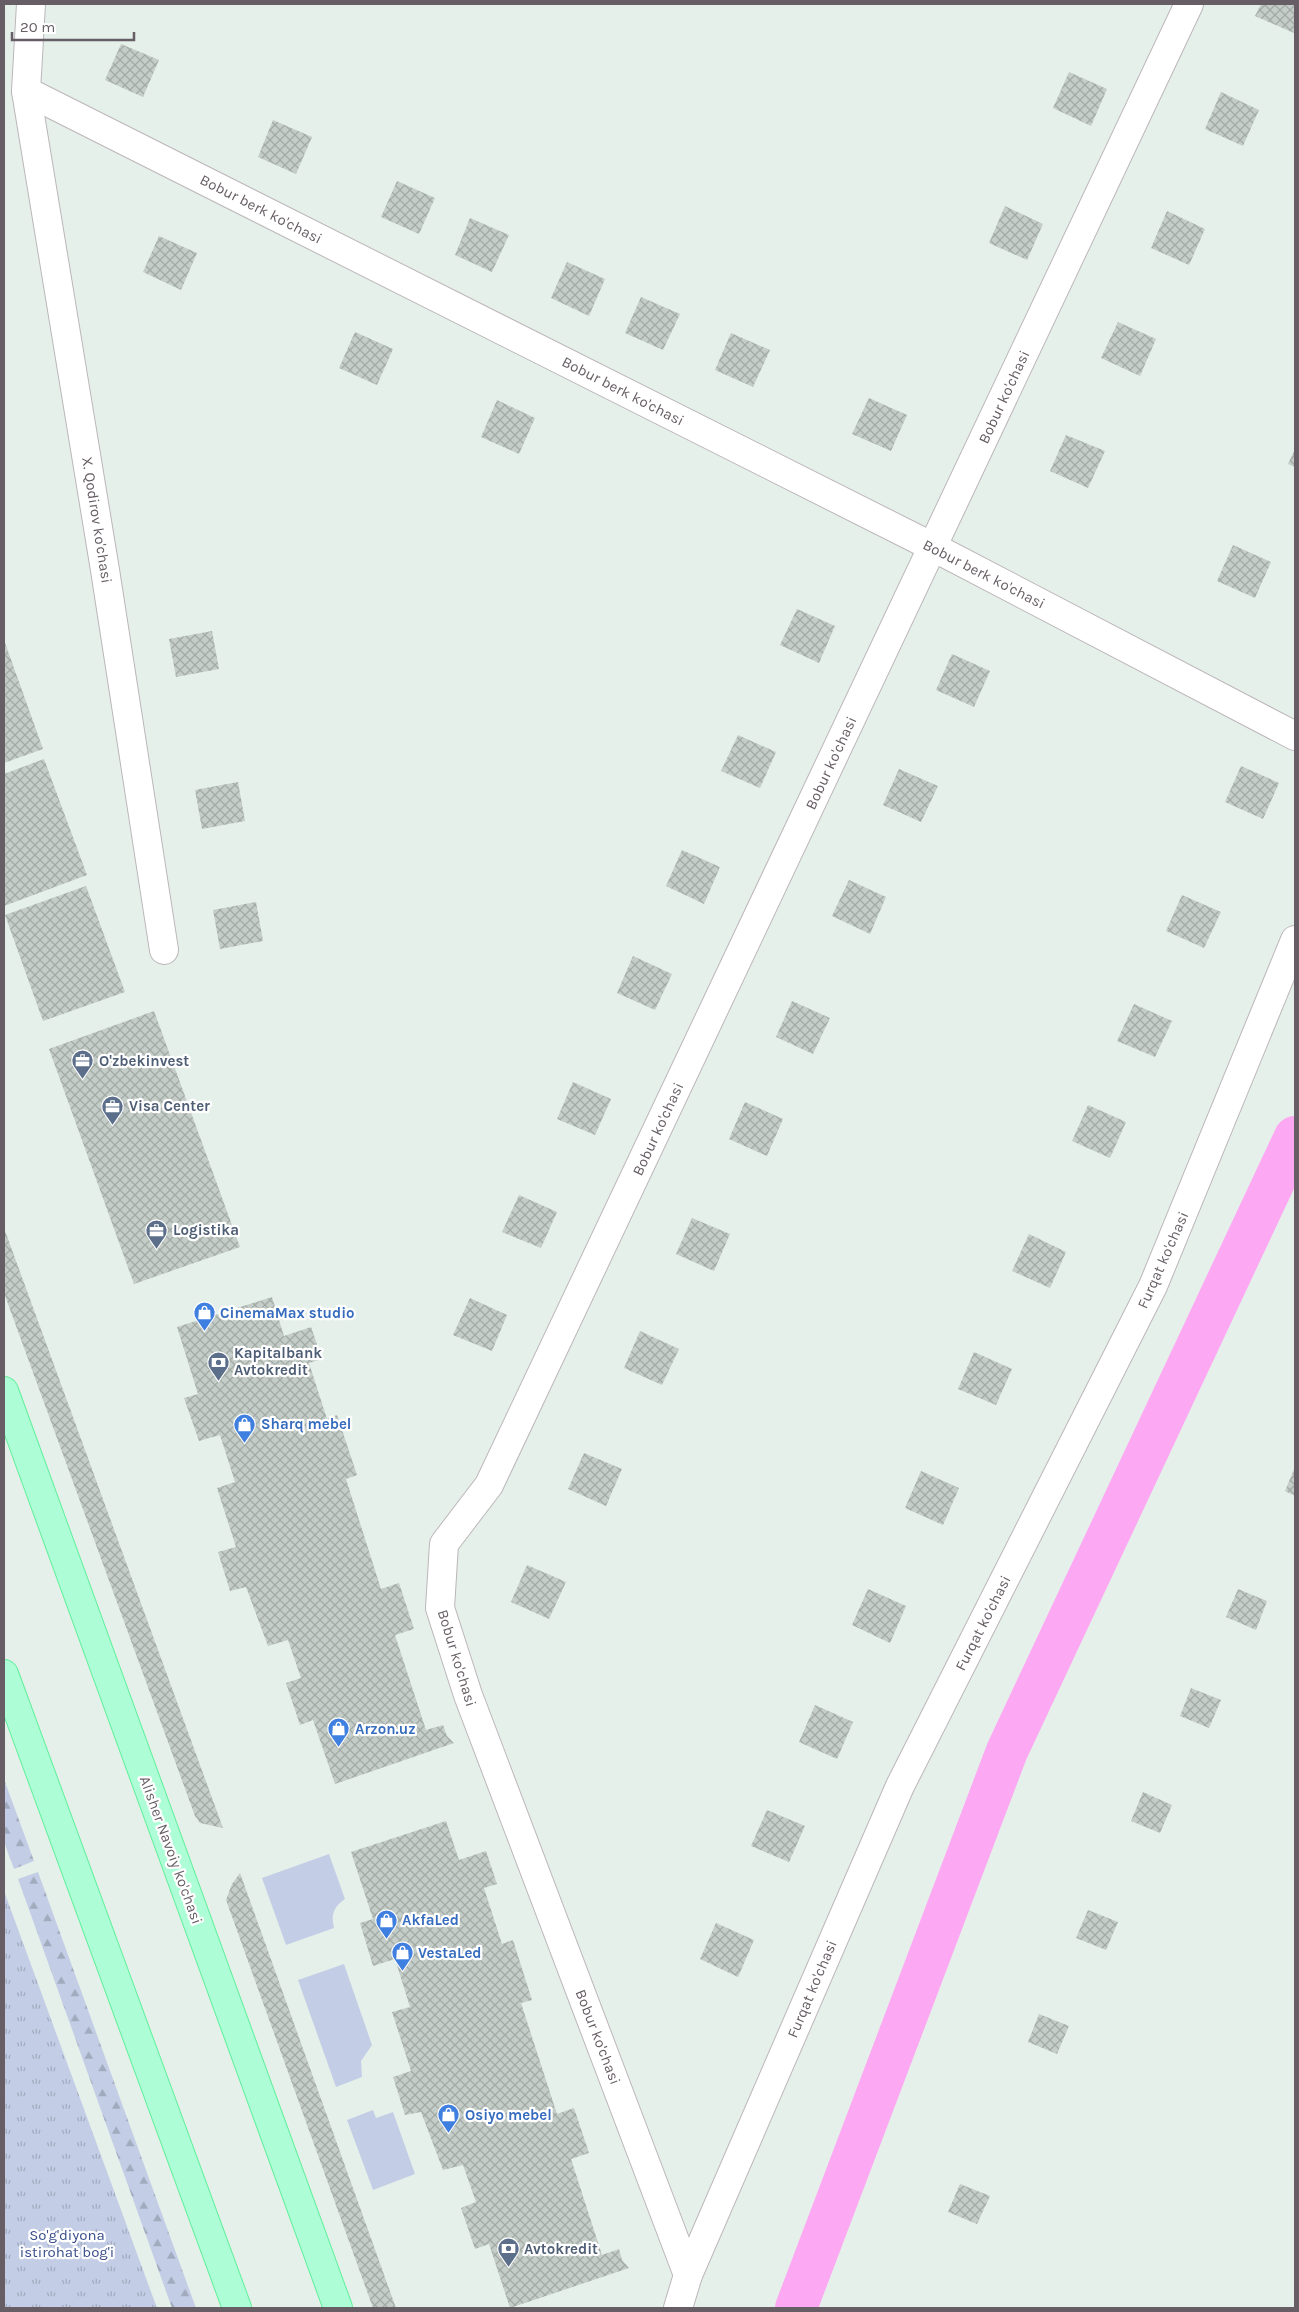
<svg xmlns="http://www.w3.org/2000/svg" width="1299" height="2312" viewBox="0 0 1299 2312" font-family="Karla,sans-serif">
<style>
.grass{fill:#c3cee6}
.forest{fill:url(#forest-firs)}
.park{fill:url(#park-tufts)}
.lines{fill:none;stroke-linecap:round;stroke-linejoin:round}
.canal{stroke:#fda8f3;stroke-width:42}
.building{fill:url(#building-cross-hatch)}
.street-casing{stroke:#bcb6ba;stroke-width:30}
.primary-casing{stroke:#60ef9a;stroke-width:30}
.street{stroke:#fff;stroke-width:28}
.primary{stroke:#adfdd7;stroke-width:28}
.labels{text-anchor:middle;stroke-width:4.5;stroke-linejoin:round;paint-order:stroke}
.street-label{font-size:15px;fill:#665e64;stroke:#fff}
.service-label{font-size:15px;font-weight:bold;fill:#4e5e75;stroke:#fff;text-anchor:start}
.shop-label{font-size:15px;font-weight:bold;fill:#366cbe;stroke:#fff;text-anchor:start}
.park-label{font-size:15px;fill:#394e8a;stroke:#fff}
</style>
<defs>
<pattern id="forest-firs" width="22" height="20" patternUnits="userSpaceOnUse" patternTransform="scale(1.25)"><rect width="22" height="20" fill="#c3cee6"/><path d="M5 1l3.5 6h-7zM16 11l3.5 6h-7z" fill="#a2aabe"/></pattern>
<pattern id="park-tufts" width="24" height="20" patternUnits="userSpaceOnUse" patternTransform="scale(1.25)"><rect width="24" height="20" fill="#c3cee6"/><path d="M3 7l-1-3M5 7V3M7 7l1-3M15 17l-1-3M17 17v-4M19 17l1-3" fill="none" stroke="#a2aabe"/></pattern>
<pattern id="building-cross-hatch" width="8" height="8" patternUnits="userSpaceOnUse" patternTransform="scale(1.25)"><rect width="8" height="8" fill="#c4cdc8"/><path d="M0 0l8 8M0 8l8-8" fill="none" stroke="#a3aaa6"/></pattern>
</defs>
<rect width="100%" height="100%" fill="#e6f0ea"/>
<g class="grass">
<path d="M329,1854L345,1899C333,1907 331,1915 334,1928L286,1945L262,1878Z"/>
<polygon points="344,1964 372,2045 361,2061 362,2077 336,2087 298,1980"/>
<polygon points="373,2110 376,2118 393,2112 415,2174 373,2190 347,2120"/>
</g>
<g class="forest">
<polygon points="4,1779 34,1861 14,1869 4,1842"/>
<polygon points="38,1872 196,2308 172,2308 18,1879"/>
</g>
<polygon class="park" points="4,1891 157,2308 4,2308"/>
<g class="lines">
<polyline class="canal" points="796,2308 1007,1751 1295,1137"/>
</g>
<g class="building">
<polygon points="1261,4 1295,4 1294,33 1255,16"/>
<polygon points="121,44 159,60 143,97 105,80"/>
<polygon points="1069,72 1107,89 1091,126 1053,108"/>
<polygon points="1221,92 1259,110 1243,146 1205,129"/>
<polygon points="273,120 312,137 296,174 258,157"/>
<polygon points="397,181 435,198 419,234 381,217"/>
<polygon points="1005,206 1043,224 1027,260 989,243"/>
<polygon points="1167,211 1205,229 1189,265 1151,248"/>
<polygon points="470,218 509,235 492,272 455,255"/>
<polygon points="159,236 197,253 181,290 143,272"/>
<polygon points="567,262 605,279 589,316 551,298"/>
<polygon points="641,297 680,314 663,350 625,333"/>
<polygon points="1118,322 1156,339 1140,376 1101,358"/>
<polygon points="355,332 393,349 377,385 339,368"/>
<polygon points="731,333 770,350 753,387 715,370"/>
<polygon points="869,398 907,415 891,451 852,434"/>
<polygon points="497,400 535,418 519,454 481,437"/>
<polygon points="1066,435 1105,451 1088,488 1050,471"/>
<polygon points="1295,449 1295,467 1288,464"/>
<polygon points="1233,545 1271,562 1255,598 1217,581"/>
<polygon points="797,609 835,626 819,663 780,645"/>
<polygon points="212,631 219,669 176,677 169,639"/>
<polygon points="4,640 43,749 4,763"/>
<polygon points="952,654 990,671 974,707 936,690"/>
<polygon points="738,735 776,752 760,788 721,771"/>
<polygon points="44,759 87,875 4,906 4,774"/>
<polygon points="1241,766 1279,783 1263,819 1225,802"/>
<polygon points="899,769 938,786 921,822 883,805"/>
<polygon points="238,782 245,821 202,829 195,790"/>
<polygon points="682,850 720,867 704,904 666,886"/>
<polygon points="849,880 886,897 870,934 832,916"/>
<polygon points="86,886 125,992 43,1021 5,915"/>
<polygon points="1182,895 1221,912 1204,948 1166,931"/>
<polygon points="256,902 263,941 220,949 213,910"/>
<polygon points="633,956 672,974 655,1010 617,993"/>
<polygon points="792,1001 830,1018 813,1054 776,1037"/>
<polygon points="1134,1004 1172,1021 1155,1057 1117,1041"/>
<polygon points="154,1011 240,1247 134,1284 49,1049"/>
<polygon points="573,1082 611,1099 595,1135 557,1119"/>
<polygon points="745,1102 783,1119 767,1156 729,1139"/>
<polygon points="1088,1105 1126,1122 1110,1158 1072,1141"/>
<polygon points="519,1195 557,1212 541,1248 502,1232"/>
<polygon points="692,1218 730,1234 714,1271 676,1254"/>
<polygon points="4,1228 223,1828 200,1823 195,1816 4,1293"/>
<polygon points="1029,1234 1066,1252 1050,1288 1012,1271"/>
<polygon points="272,1297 284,1336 311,1327 322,1359 309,1363 327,1419 337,1415 357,1475 346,1479 381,1589 399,1583 414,1629 395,1635 426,1730 443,1725 447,1736 454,1743 335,1784 313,1720 300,1725 286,1683 301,1678 288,1640 268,1646 246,1587 230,1591 218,1552 236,1547 217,1488 235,1482 220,1435 199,1441 184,1398 198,1394 177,1327"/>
<polygon points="470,1298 507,1315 492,1351 453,1335"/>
<polygon points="640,1331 679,1349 662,1385 624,1368"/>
<polygon points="974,1352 1012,1369 996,1405 958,1389"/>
<polygon points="584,1453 622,1469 606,1506 568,1489"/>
<polygon points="1295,1467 1295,1496 1285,1491"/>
<polygon points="921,1471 959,1488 943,1525 905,1508"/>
<polygon points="527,1565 566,1582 549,1619 511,1602"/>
<polygon points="868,1589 906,1606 890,1643 852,1625"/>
<polygon points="1238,1589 1267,1601 1256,1630 1226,1617"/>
<polygon points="1191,1688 1221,1700 1209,1728 1180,1716"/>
<polygon points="815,1705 853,1722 837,1759 799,1742"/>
<polygon points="1143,1792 1172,1805 1160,1833 1131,1821"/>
<polygon points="767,1810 805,1826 789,1862 751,1846"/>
<polygon points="446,1821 459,1860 486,1851 497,1884 484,1888 502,1944 513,1940 532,2000 521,2003 557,2114 574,2108 589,2153 571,2159 602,2255 619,2249 622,2260 629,2268 510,2308 489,2244 475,2249 461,2208 476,2202 463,2165 443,2170 421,2112 405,2115 393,2077 411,2071 392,2012 410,2007 395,1959 373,1966 360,1923 373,1919 351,1852"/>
<polygon points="240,1873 396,2308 373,2308 226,1900 232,1884"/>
<polygon points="1088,1910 1118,1922 1106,1950 1076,1938"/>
<polygon points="716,1923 754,1940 738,1977 700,1959"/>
<polygon points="1039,2014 1069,2026 1057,2054 1028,2042"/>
<polygon points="960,2184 990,2196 977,2224 948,2212"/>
</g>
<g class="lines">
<defs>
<g id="street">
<polyline points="31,4 26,91 933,547 1295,736"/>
<polyline points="26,91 105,570 164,950"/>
<polyline points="688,2275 468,1695 440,1608 444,1544 489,1485 1189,4"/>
<polyline points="678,2308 688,2275 900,1786 1153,1286 1295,940"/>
</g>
<g id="primary">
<polyline points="4,1391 338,2308"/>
<polyline points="4,1674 237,2308"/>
</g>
</defs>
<use href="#street" class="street-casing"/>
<use href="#primary" class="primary-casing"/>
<use href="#street" class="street"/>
<use href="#primary" class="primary"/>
</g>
<defs>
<symbol id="office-pin" viewBox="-11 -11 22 30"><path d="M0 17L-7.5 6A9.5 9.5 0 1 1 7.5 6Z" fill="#5c6f8a" stroke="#fff"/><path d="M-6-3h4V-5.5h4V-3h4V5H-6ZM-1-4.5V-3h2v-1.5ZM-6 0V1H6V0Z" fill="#fff"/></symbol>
<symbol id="shop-pin" viewBox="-11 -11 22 30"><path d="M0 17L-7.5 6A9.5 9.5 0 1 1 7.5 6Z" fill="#3f7fe0" stroke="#fff"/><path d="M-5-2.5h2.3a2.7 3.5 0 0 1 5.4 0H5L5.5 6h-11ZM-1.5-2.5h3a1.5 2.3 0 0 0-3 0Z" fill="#fff"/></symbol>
<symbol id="bank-pin" viewBox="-11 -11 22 30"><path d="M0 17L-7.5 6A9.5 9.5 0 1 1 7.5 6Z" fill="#5c6f8a" stroke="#fff"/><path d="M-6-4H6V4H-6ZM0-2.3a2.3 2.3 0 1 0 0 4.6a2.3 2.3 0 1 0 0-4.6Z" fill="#fff"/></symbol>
</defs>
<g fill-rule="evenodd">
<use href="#office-pin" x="70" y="1048" width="25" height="34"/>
<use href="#office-pin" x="100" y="1094" width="25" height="34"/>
<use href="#office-pin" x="144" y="1218" width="25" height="34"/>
<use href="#shop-pin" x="192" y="1300" width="25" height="34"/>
<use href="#bank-pin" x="206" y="1350" width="25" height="34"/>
<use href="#shop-pin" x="232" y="1412" width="25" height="34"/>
<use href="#shop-pin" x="326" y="1716" width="25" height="34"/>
<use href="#shop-pin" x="374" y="1908" width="25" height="34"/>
<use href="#shop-pin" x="390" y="1940" width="25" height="34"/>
<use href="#shop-pin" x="436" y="2102" width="25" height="34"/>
<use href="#bank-pin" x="496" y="2236" width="25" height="34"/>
</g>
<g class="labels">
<g class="street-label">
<text transform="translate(261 209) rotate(27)" y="5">Bobur berk ko'chasi</text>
<text transform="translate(623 391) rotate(27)" y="5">Bobur berk ko'chasi</text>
<text transform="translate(1004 397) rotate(-65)" y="5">Bobur ko'chasi</text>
<text transform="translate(97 520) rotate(81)" y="5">X. Qodirov ko'chasi</text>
<text transform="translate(984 574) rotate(27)" y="5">Bobur berk ko'chasi</text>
<text transform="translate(831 763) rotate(-65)" y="5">Bobur ko'chasi</text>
<text transform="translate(658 1129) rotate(-65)" y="5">Bobur ko'chasi</text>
<text transform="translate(1163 1260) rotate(-66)" y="5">Furqat ko'chasi</text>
<text transform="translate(983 1623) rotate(-63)" y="5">Furqat ko'chasi</text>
<text transform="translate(457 1658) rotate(73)" y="5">Bobur ko'chasi</text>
<text transform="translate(171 1850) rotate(70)" y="5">Alisher Navoiy ko'chasi</text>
<text transform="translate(812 1989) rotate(-67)" y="5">Furqat ko'chasi</text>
<text transform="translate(598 2037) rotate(69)" y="5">Bobur ko'chasi</text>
</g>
<g class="service-label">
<text x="99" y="1066">O'zbekinvest</text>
<text x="129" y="1111">Visa Center</text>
<text x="173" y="1235">Logistika</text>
<text x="234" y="1358">Kapitalbank<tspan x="234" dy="17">Avtokredit</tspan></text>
<text x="524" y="2254">Avtokredit</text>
</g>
<g class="shop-label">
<text x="220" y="1318">CinemaMax studio</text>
<text x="261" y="1429">Sharq mebel</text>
<text x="355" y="1734">Arzon.uz</text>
<text x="402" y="1925">AkfaLed</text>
<text x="418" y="1958">VestaLed</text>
<text x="465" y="2120">Osiyo mebel</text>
</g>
<g class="park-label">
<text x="67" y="2240">So'g'diyona<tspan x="67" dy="17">istirohat bog'i</tspan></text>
</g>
</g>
<rect width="1299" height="2312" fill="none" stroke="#665e64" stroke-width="10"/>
<path d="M12 32v8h122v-8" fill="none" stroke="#665e64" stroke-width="2.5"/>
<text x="20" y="32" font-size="15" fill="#665e64" stroke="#ffffff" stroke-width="4" paint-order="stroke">20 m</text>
</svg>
